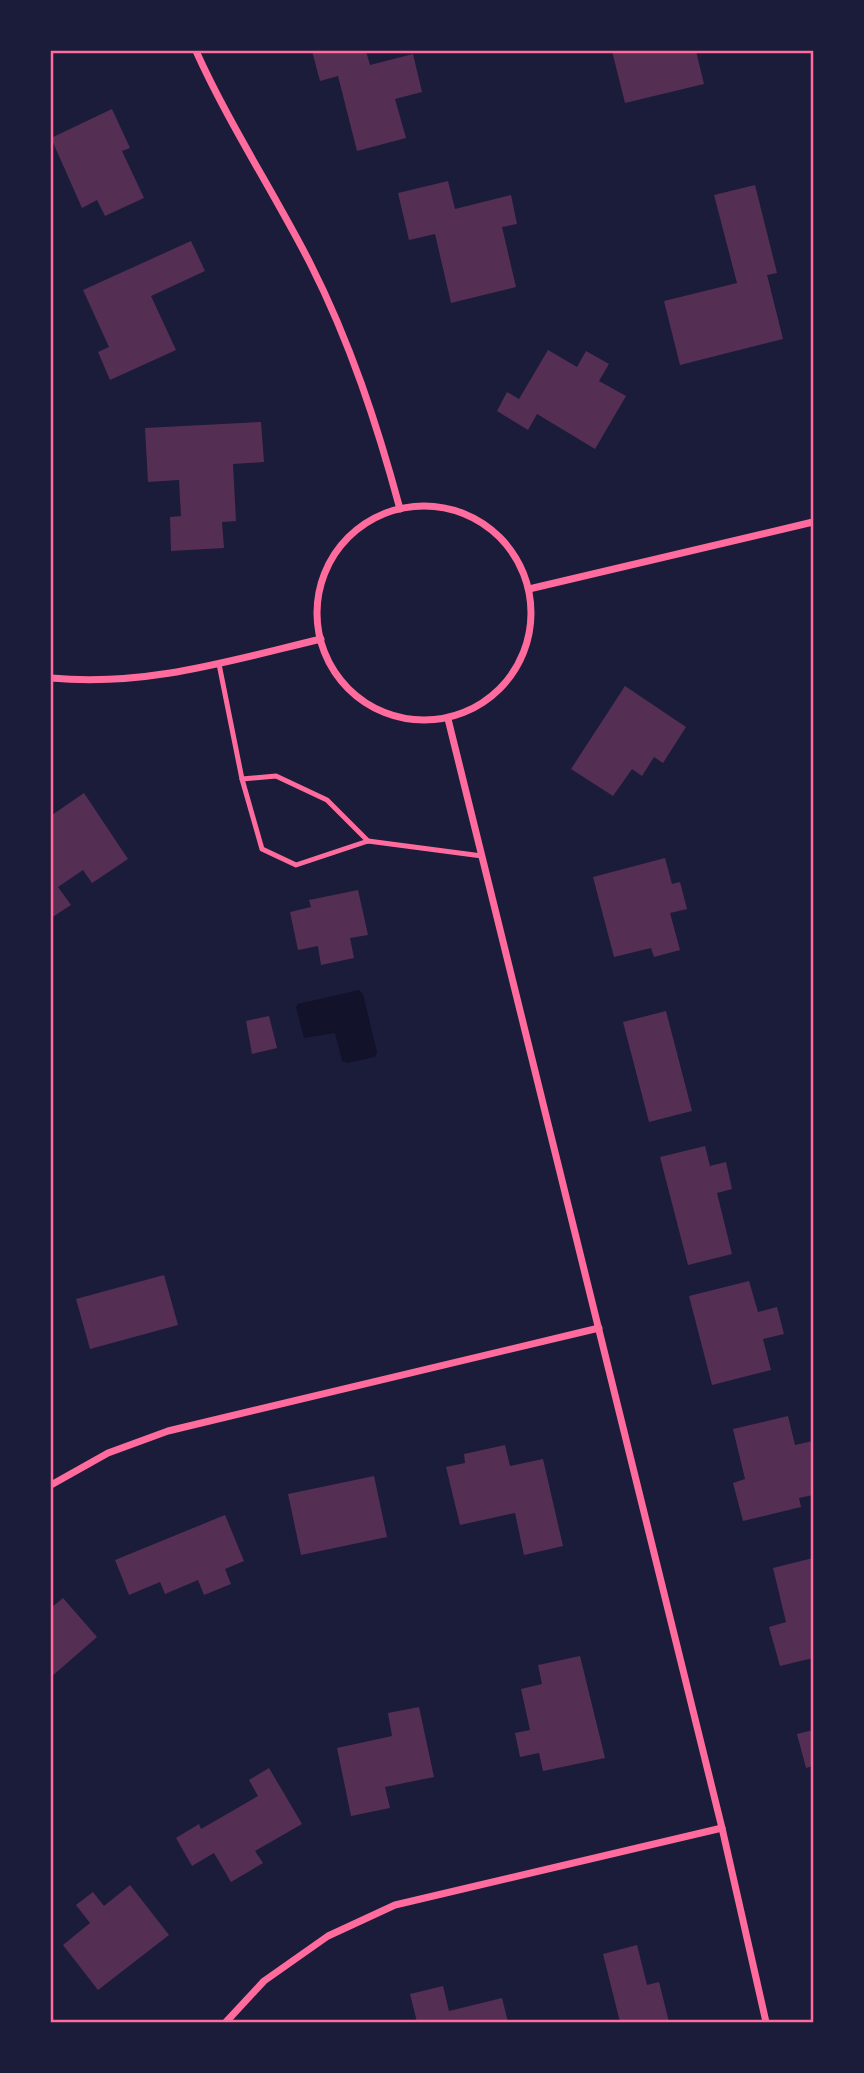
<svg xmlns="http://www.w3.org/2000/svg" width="864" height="2073" viewBox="0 0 864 2073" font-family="Lato,sans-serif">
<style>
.water{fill:#12122b}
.building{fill:#542f53}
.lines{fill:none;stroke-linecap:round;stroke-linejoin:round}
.service{stroke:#ff6b9d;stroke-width:5}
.minor{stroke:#ff6b9d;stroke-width:7}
.neatline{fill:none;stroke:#ff6b9d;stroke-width:2.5}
</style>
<rect width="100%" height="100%" fill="#1b1b3a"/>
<polygon class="water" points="359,990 363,994 377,1052 375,1057 347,1063 342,1061 335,1033 304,1038 296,1007 298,1004"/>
<g class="building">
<polygon points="312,51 366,51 370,65 413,54 422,92 395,99 406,138 357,151 338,76 320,81"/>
<polygon points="612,51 696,51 704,84 625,103"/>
<polygon points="112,109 130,148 122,151 144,198 105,216 97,200 82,208 51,138"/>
<polygon points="448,181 455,209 511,195 517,224 502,227 516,287 451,303 435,234 409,240 398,193"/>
<polygon points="755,185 777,273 767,275 783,339 680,365 664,301 737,283 714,195"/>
<polygon points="191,241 205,271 151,296 176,350 110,380 98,352 109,347 83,290"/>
<polygon points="548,350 577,367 586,351 609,364 599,381 626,396 595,449 537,414 528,430 497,411 507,392 519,399"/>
<polygon points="261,422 264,462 233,464 236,521 222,522 224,548 171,551 170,517 181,516 179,480 148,482 145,428"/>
<polygon points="625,686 686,727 663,763 654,757 642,776 632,769 613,796 571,769"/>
<polygon points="84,793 128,859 92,883 83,870 58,887 71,905 51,918 52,815"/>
<polygon points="665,858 672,884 680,882 687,909 670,913 680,950 654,957 651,948 614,957 593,877"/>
<polygon points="358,890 368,935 350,938 354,958 321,965 318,946 298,950 290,912 311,907 309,900"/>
<polygon points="666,1011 692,1111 649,1122 623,1022"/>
<polygon points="269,1016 277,1048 252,1054 246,1021"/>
<polygon points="705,1146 710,1166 726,1162 732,1189 717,1193 732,1254 688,1265 660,1157"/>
<polygon points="164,1275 178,1325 90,1349 76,1299"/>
<polygon points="749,1281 758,1312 777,1307 784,1334 763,1339 771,1370 712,1385 689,1296"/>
<polygon points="788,1416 795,1445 813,1441 813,1495 799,1498 801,1507 743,1521 733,1483 745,1479 733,1429"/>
<polygon points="505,1445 510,1466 543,1459 563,1546 524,1555 515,1513 460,1525 446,1467 465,1463 464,1454"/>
<polygon points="374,1476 387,1537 301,1555 288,1494"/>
<polygon points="225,1515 244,1561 225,1569 231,1584 204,1595 198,1580 165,1594 160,1582 129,1595 115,1560"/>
<polygon points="813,1558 813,1658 780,1666 769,1627 786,1622 773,1568"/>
<polygon points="63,1598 97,1637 51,1677 51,1608"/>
<polygon points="580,1656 605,1758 543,1771 539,1753 520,1757 515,1733 530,1730 521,1689 542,1684 538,1665"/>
<polygon points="419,1707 434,1777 385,1787 390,1808 351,1816 337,1748 392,1736 388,1713"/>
<polygon points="813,1730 813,1766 806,1768 797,1734"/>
<polygon points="269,1768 302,1824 255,1851 263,1863 231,1882 214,1853 192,1866 176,1838 199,1824 201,1829 258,1796 249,1780"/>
<polygon points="130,1885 169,1935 98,1990 63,1945 90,1923 76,1905 93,1892 104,1906"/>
<polygon points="637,1945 647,1985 659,1982 669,2022 620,2022 603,1954"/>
<polygon points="443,1986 449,2011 502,1998 508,2022 417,2022 410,1994"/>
</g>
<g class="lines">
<g class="service">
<polyline points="219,664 242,779 262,849 296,865 368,841 482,856"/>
<polyline points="242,779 276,776 327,800 368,841"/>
</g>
<g class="minor">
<path d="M196,51C229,124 273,191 310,263C350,342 377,424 400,509"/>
<circle cx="424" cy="613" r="107"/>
<polyline points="529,589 813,522"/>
<path d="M51,678C146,687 229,661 321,639"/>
<polyline points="448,719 722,1828 766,2022"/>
<polyline points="51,1485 108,1453 168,1431 599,1328"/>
<polyline points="226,2022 264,1981 328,1936 395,1905 722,1828"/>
</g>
</g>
<rect width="864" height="2073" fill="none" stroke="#1b1b3a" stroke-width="105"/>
<rect x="52" y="52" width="760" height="1969" class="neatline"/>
</svg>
